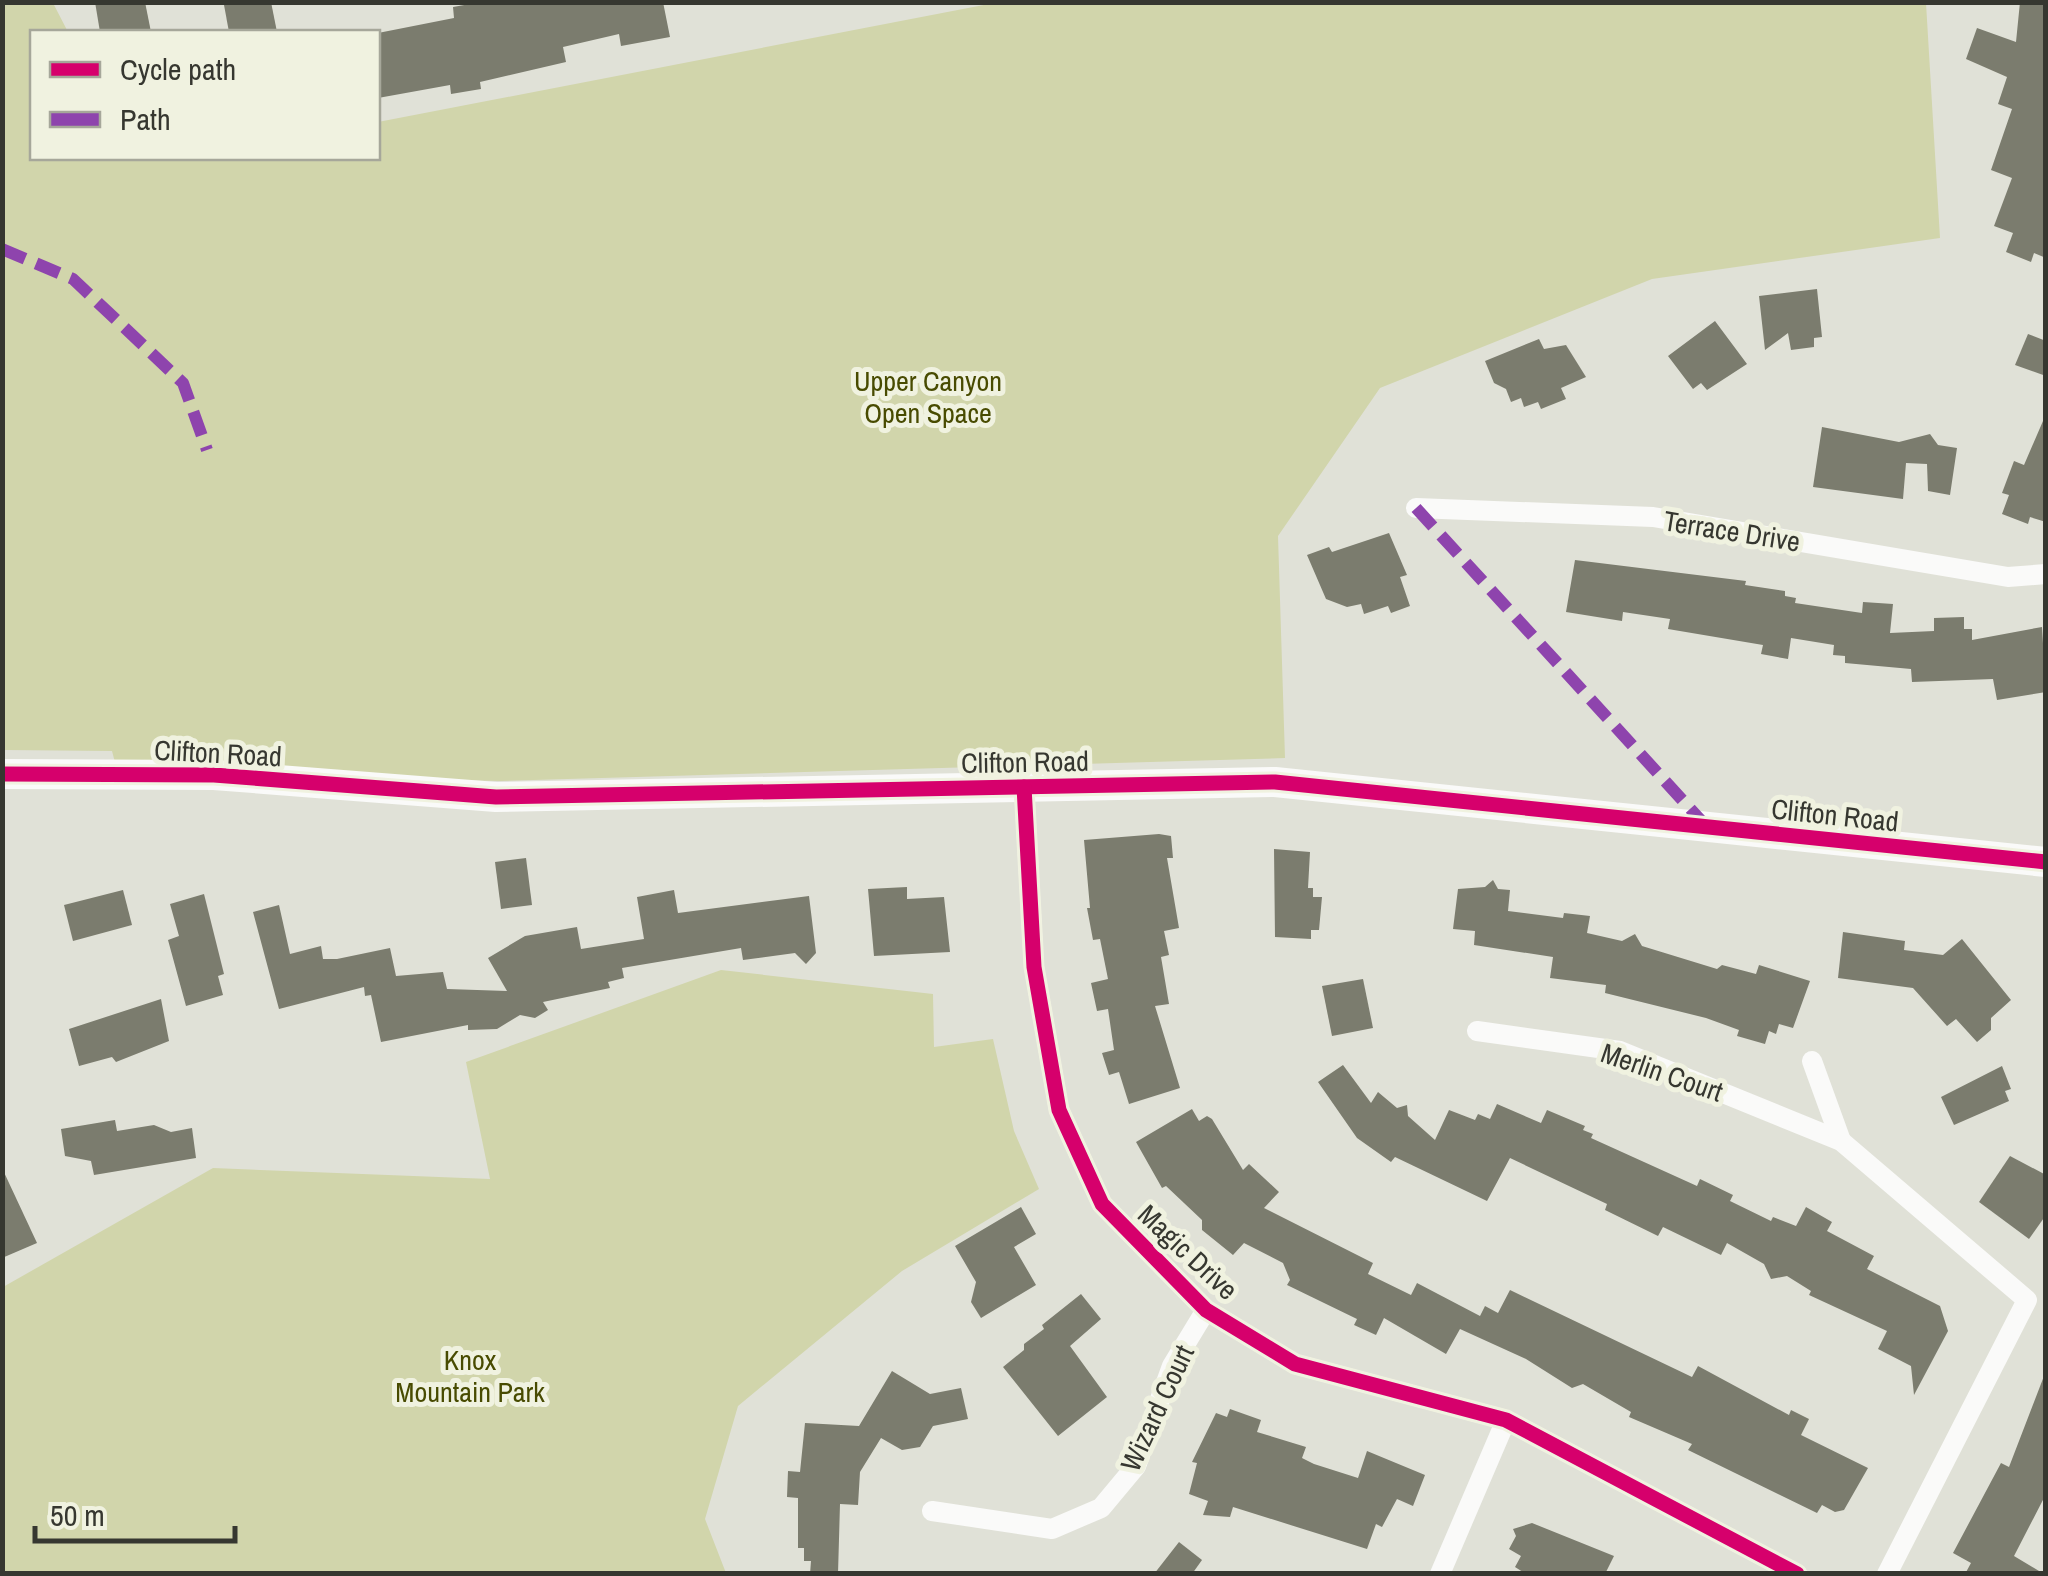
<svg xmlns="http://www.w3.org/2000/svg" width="2048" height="1576" viewBox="0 0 2048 1576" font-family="'Archivo Narrow',sans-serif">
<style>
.green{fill:#d1d5ab}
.building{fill:#7b7c6e}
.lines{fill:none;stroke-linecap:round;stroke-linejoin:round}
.street{stroke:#fafaf9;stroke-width:20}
.secondary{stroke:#fafaf9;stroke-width:30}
.quiet{stroke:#8e44ad;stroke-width:12;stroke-dasharray:25 12;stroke-linecap:butt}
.cycleway-casing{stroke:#f0f2e0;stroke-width:21}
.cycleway{stroke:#d6006c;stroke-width:15}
.labels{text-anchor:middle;stroke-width:10;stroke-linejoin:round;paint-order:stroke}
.park-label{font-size:28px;fill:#484b01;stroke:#f0f2e0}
.street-label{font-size:28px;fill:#363730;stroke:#f0f2e0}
</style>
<rect width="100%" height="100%" fill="#e0e1d7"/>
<g class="green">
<polygon points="2,3 53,3 68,32 32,32 32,158 378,158 378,122 994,3 1926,3 1940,238 1652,279 1380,388 1278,536 1285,758 501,781 118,774 112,751 3,750"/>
<polygon points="721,970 933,994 934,1047 993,1039 1014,1131 1039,1189 902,1271 738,1406 705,1519 726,1573 3,1573 3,1287 213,1168 490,1179 466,1062"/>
</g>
<g class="building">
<polygon points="95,2 145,2 151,32 100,32"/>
<polygon points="237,2 271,2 277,32 229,32 224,5"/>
<polygon points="481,2 663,2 670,37 621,46 619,34 563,47 566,62 480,82 481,89 451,94 450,85 378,98 378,33 454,18 453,7"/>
<polygon points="2020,2 2046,2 2046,258 2034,253 2031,262 2006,252 2013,233 1994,226 2012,178 1991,170 2012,109 1998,104 2007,77 1966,59 1977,28 2016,42"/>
<polygon points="1817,289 1822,337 1814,338 1814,347 1791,350 1788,333 1765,350 1759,296"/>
<polygon points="1715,321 1747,364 1707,390 1701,383 1693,389 1668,356"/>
<polygon points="2028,334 2046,341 2046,376 2015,365"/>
<polygon points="1539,339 1544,349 1566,345 1586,377 1561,388 1566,399 1541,409 1538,402 1524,407 1521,398 1511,402 1506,389 1494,383 1485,361"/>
<polygon points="2046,414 2046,522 2030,517 2028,524 2002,514 2009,495 2002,493 2014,461 2024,465"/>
<polygon points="1822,427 1899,442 1930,434 1938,445 1957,448 1950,495 1928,491 1927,464 1906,463 1903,499 1813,487"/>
<polygon points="1389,533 1407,575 1400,577 1410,606 1391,613 1388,606 1364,614 1361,604 1347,607 1326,599 1307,555 1329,547 1332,552"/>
<polygon points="1575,560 1746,581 1745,585 1785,591 1785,596 1796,598 1795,603 1862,613 1863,602 1893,604 1890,633 1934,631 1934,618 1964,617 1964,629 1972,629 1972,640 2042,627 2046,692 1997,700 1993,679 1912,682 1911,669 1845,663 1845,656 1833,655 1834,645 1791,638 1788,659 1761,654 1763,645 1668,629 1670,619 1623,612 1622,621 1566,612"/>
<polygon points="1159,834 1171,836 1173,858 1167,858 1179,928 1164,931 1169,955 1161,957 1169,1004 1155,1006 1180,1088 1129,1104 1119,1072 1109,1075 1102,1053 1114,1050 1108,1009 1097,1011 1091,983 1108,979 1100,939 1093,940 1087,908 1090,908 1084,840"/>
<polygon points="1274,849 1310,852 1308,888 1313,888 1313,897 1322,897 1319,930 1311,930 1311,939 1275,937"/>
<polygon points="526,858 532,905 501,909 495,862"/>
<polygon points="1493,880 1498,889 1510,890 1508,911 1563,918 1564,913 1590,916 1587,933 1622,941 1635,934 1642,946 1717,969 1722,965 1756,974 1759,965 1810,981 1793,1028 1779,1024 1776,1034 1769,1031 1765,1044 1737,1036 1739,1030 1706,1018 1605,993 1606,985 1550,978 1553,957 1474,945 1475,931 1453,929 1458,889 1485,887"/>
<polygon points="907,887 907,899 944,897 950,952 874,956 868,889"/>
<polygon points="123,890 132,925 73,941 64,905"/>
<polygon points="674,890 678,913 809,896 816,953 806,964 795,953 743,960 741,948 622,968 624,978 608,982 610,988 543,1002 548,1010 535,1018 520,1015 497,1029 468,1030 468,1025 381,1042 371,995 365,996 364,987 279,1009 253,912 279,905 290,954 321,946 323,959 337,959 390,948 396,976 443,972 447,989 507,991 488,958 525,936 577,927 581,949 644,939 637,897"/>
<polygon points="204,894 224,974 218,976 223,995 186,1006 168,940 179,936 170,904"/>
<polygon points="1843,932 1905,941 1904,950 1943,955 1962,939 2011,1000 1991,1018 1991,1030 1977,1042 1956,1019 1947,1026 1913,988 1838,978"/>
<polygon points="1363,979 1373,1028 1332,1036 1322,986"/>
<polygon points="161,999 169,1041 116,1062 112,1057 79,1066 69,1029"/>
<polygon points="1343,1065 1371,1103 1378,1092 1397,1108 1407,1105 1408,1116 1435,1140 1449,1110 1475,1120 1478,1114 1490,1119 1497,1104 1541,1123 1547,1110 1585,1126 1583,1130 1593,1134 1591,1138 1697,1186 1700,1179 1733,1195 1730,1201 1771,1221 1773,1217 1796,1226 1806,1207 1832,1222 1827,1231 1874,1256 1867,1269 1940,1306 1948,1331 1914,1395 1911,1366 1878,1349 1887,1331 1809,1295 1811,1291 1787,1276 1771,1279 1764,1264 1727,1243 1721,1255 1663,1227 1658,1236 1605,1210 1607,1204 1510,1158 1487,1201 1395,1157 1391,1162 1357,1138 1318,1082"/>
<polygon points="2002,1066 2011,1089 2005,1091 2009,1101 1954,1125 1941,1097"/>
<polygon points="1192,1109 1199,1121 1207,1116 1212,1119 1243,1170 1249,1164 1279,1192 1264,1208 1373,1263 1368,1274 1411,1295 1417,1283 1480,1316 1485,1306 1498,1313 1510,1290 1692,1377 1698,1366 1789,1415 1791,1410 1809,1419 1801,1435 1868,1468 1844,1510 1835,1512 1822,1505 1817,1513 1688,1450 1692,1444 1629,1417 1631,1412 1583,1384 1572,1388 1526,1359 1460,1329 1446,1354 1384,1318 1376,1335 1354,1325 1357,1319 1287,1285 1290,1280 1283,1263 1244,1243 1233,1255 1202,1230 1202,1220 1166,1186 1162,1188 1136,1142"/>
<polygon points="115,1120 117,1131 154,1125 171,1132 192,1128 196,1158 94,1175 91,1161 65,1156 61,1129"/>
<polygon points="2010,1156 2046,1175 2046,1215 2029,1239 1979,1202"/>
<polygon points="2,1168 37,1243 2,1258"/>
<polygon points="1021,1207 1036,1234 1014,1247 1036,1285 981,1318 971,1302 976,1282 955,1246"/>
<polygon points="1081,1294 1101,1319 1070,1346 1107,1397 1058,1436 1003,1367 1024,1350 1024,1344 1044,1329 1042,1325"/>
<polygon points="892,1371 930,1394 961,1388 968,1419 933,1426 920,1447 902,1450 881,1438 860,1472 858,1505 840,1504 838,1574 810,1574 811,1561 804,1561 804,1548 798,1548 798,1498 787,1497 788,1471 800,1472 805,1423 859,1426"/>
<polygon points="2044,1376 2046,1494 2014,1556 2044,1574 1965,1574 1971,1563 1953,1553 2001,1463 2009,1467"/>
<polygon points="1230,1409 1261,1420 1257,1432 1306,1447 1302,1458 1314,1464 1358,1478 1367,1451 1425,1475 1413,1506 1397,1499 1382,1527 1376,1524 1367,1549 1233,1507 1230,1517 1203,1515 1208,1501 1189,1494 1197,1463 1192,1462 1216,1413 1227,1417"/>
<polygon points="1532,1523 1614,1556 1605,1574 1526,1574 1515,1567 1521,1556 1509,1549 1516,1536 1513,1529"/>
<polygon points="1179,1542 1202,1560 1192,1574 1154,1574"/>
</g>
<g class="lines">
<g class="street">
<polyline points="1416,508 1653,517 2008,577 2046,574"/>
<polyline points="1024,787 1034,967 1059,1110 1102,1204 1206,1310 1295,1364 1506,1420 1797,1574"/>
<polyline points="1477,1031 1620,1051 1841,1141 2027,1300 1887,1574"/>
<polyline points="1812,1061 1841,1141"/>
<polyline points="932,1511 1052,1529 1101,1508 1136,1466 1172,1366 1206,1310"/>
<polyline points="1440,1574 1506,1420"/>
</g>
<polyline class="secondary" points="2,774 214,775 496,797 1275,782 2046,862"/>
<g class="quiet">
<polyline points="2,249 73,279 183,383 207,450"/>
<polyline points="1416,508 1706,826"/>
</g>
<defs>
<g id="cycleway">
<polyline points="2,774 214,775 496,797 1275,782 2046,862"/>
<polyline points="1024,787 1034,967 1059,1110 1102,1204 1206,1310 1295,1364 1506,1420 1797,1574"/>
</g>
</defs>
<use href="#cycleway" class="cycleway-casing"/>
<use href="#cycleway" class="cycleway"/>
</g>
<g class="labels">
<g class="park-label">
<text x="928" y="391">Upper Canyon<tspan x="928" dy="32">Open Space</tspan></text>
<text x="470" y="1370">Knox<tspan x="470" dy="32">Mountain Park</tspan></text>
</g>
<g class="street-label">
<text transform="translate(1732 531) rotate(9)" y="10">Terrace Drive</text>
<text transform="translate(218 753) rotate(3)" y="10">Clifton Road</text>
<text transform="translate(1025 762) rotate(-1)" y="10">Clifton Road</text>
<text transform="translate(1835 815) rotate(6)" y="10">Clifton Road</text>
<text transform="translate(1662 1072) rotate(19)" y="10">Merlin Court</text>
<text transform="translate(1188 1252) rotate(43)" y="10">Magic Drive</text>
<text transform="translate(1157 1408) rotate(-65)" y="10">Wizard Court</text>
</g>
</g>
<rect width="2048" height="1576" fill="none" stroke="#363730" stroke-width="10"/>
<rect x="30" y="30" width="350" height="130" fill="#f0f2e0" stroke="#a6a79a" stroke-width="2.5"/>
<rect x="50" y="62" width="50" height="15" fill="#d6006c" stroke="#a6a79a" stroke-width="2.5"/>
<text x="120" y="80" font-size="30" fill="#363730">Cycle path</text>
<rect x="50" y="112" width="50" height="15" fill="#8e44ad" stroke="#a6a79a" stroke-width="2.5"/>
<text x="120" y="130" font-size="30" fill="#363730">Path</text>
<path d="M35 1526v15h200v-15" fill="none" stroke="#363730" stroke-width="5"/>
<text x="50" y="1526" font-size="30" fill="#363730" stroke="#f0f2e0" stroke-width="8" paint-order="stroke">50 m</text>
</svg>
